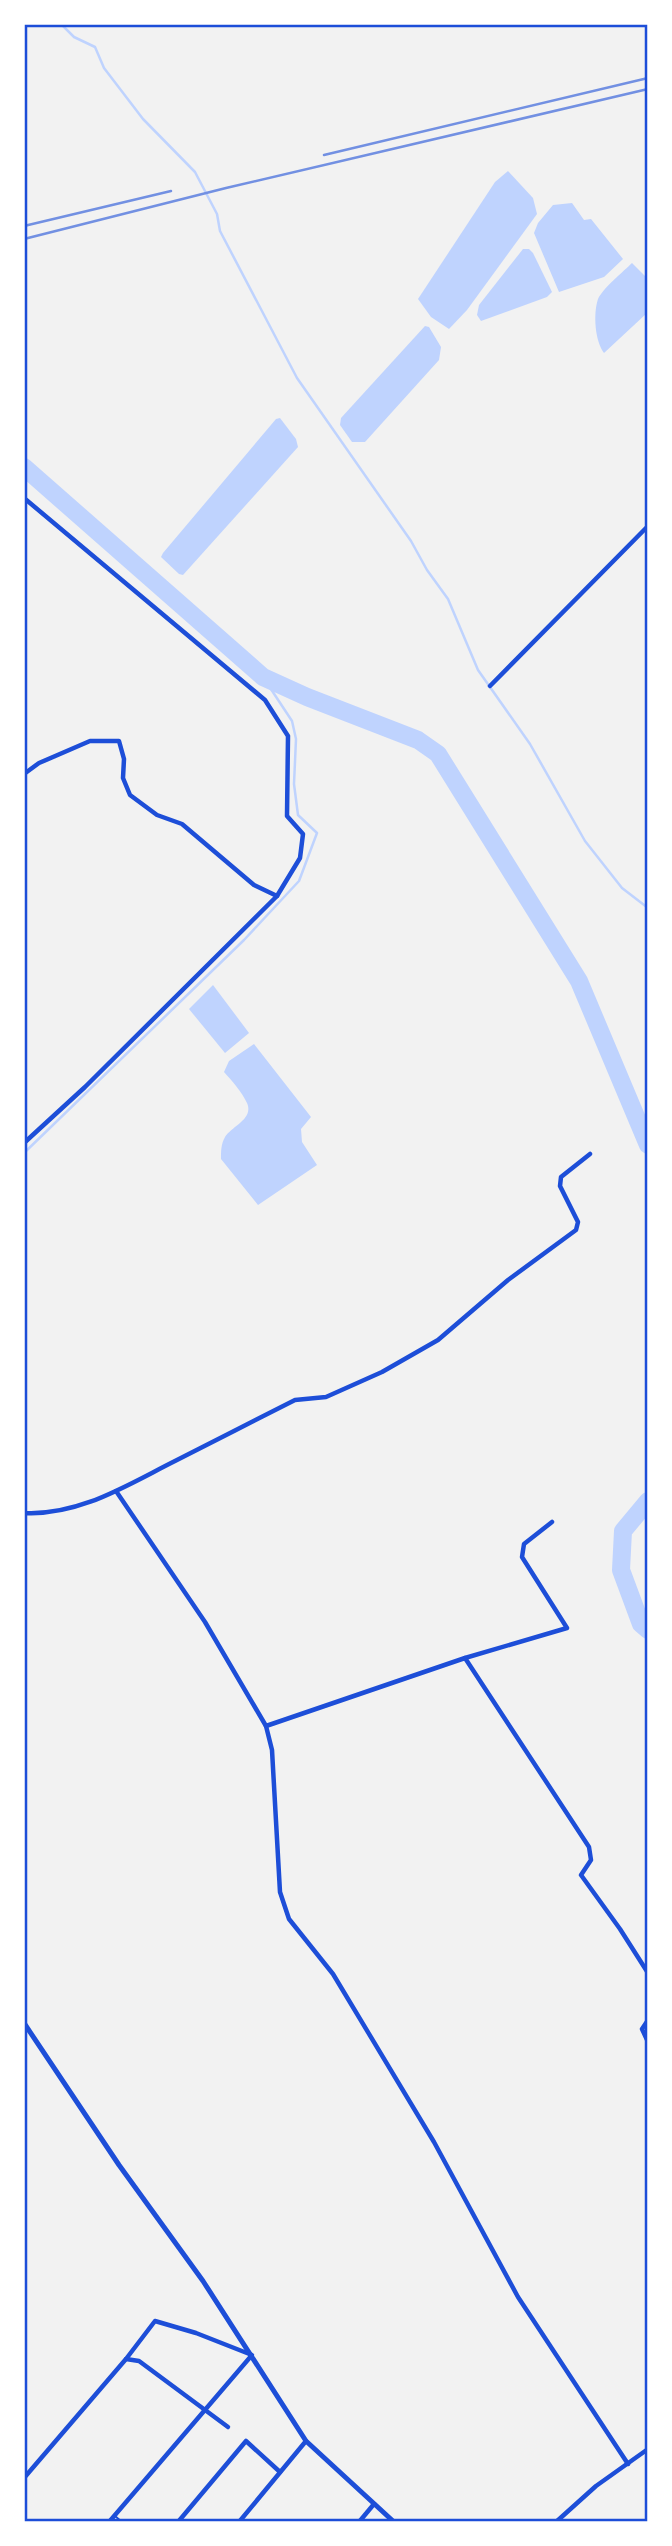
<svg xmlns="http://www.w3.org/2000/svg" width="672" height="2546" viewBox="0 0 672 2546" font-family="'Alegreya Sans',sans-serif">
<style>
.water{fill:#bfd3fe}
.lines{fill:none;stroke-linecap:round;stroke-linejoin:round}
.stream{stroke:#bfd3fe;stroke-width:2.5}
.river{stroke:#bfd3fe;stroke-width:18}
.service{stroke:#1d4ed8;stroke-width:2}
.minor{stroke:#1d4ed8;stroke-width:4.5}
.tertiary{stroke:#1d4ed8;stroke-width:5}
.rail{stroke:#7290e2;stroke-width:2.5}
.neatline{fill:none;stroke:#1d4ed8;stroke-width:2.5}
</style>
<rect width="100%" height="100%" fill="#f2f2f2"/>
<g class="water">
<polygon points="508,171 533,198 537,214 467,310 449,329 431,317 418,299 495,182"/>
<polygon points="572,203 584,220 591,219 623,259 604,277 559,292 534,233 538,223 553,205"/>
<polygon points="523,249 529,249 533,253 552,292 547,297 481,321 477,315 479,305"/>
<path d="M632,263L647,278V313L604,353C595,341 593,314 598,299C602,289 624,271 632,263Z"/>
<polygon points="425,326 429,327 441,347 439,360 365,442 352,442 340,425 341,418"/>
<polygon points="280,418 296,439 298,447 183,575 179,574 161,557 163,553 276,419"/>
<polygon points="213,985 249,1033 225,1053 189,1009"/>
<path d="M254,1044L311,1117L301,1129L302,1142L317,1165L258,1205L221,1159C221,1151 221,1144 225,1137C232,1126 254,1119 247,1103C242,1092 232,1081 224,1072L229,1061Z"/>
</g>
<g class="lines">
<g class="stream">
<polyline points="61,24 74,37 95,47 104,68 143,119 195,172 217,214 220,231 297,378 411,541 427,570 448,599 478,670 530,744 585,841 622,888 648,908"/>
<polyline points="24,1153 244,940 299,881 317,833 298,815 294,784 296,739 292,721 263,677"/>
</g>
<g class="river">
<polyline points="24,467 263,677 307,697 418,740 438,754 579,981 648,1145"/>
<polyline points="648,1501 623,1531 621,1570 641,1624 648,1630"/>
</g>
<polyline class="service" points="115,2516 122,2522"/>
<g class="minor">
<polyline points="24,498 265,700 288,736 287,816 303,834 300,858 277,896 85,1087 24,1143"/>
<polyline points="490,686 648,526"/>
<polyline points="24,774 39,763 90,741 119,741 124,759 123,778 130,795 157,815 182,824 254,885 277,896"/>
<polyline points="116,1491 205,1622 266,1726 272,1750 280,1892 289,1919 333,1974 434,2142 518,2297 628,2464"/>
<path d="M24,1513C79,1516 127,1485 175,1461C215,1441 255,1420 295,1400L326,1397L382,1372L438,1340L508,1280L576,1230L578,1222L560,1186L561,1177L590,1154"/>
<polyline points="465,1658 589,1847 591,1860 581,1875 620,1929 648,1973"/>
<polyline points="266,1726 465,1658 567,1628 522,1557 524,1544 552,1522"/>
<polyline points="648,2020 642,2029 648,2042"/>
<polyline points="126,2359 139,2361 228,2427"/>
<polyline points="24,2478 126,2359 155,2321 196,2333 252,2355 109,2522"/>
<polyline points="178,2522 246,2441 280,2472"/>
<polyline points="239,2522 306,2441"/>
<polyline points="359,2522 374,2504"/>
<polyline points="556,2522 596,2486 648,2449"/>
</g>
<polyline class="tertiary" points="24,2023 119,2165 203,2281 306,2441 394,2522"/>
<g class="rail">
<polyline points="324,155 648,78"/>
<polyline points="24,226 171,191"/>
<polyline points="24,239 226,188 648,89"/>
</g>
</g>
<rect width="672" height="2546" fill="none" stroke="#ffffff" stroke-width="52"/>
<rect x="26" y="26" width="620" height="2494" class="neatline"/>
</svg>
